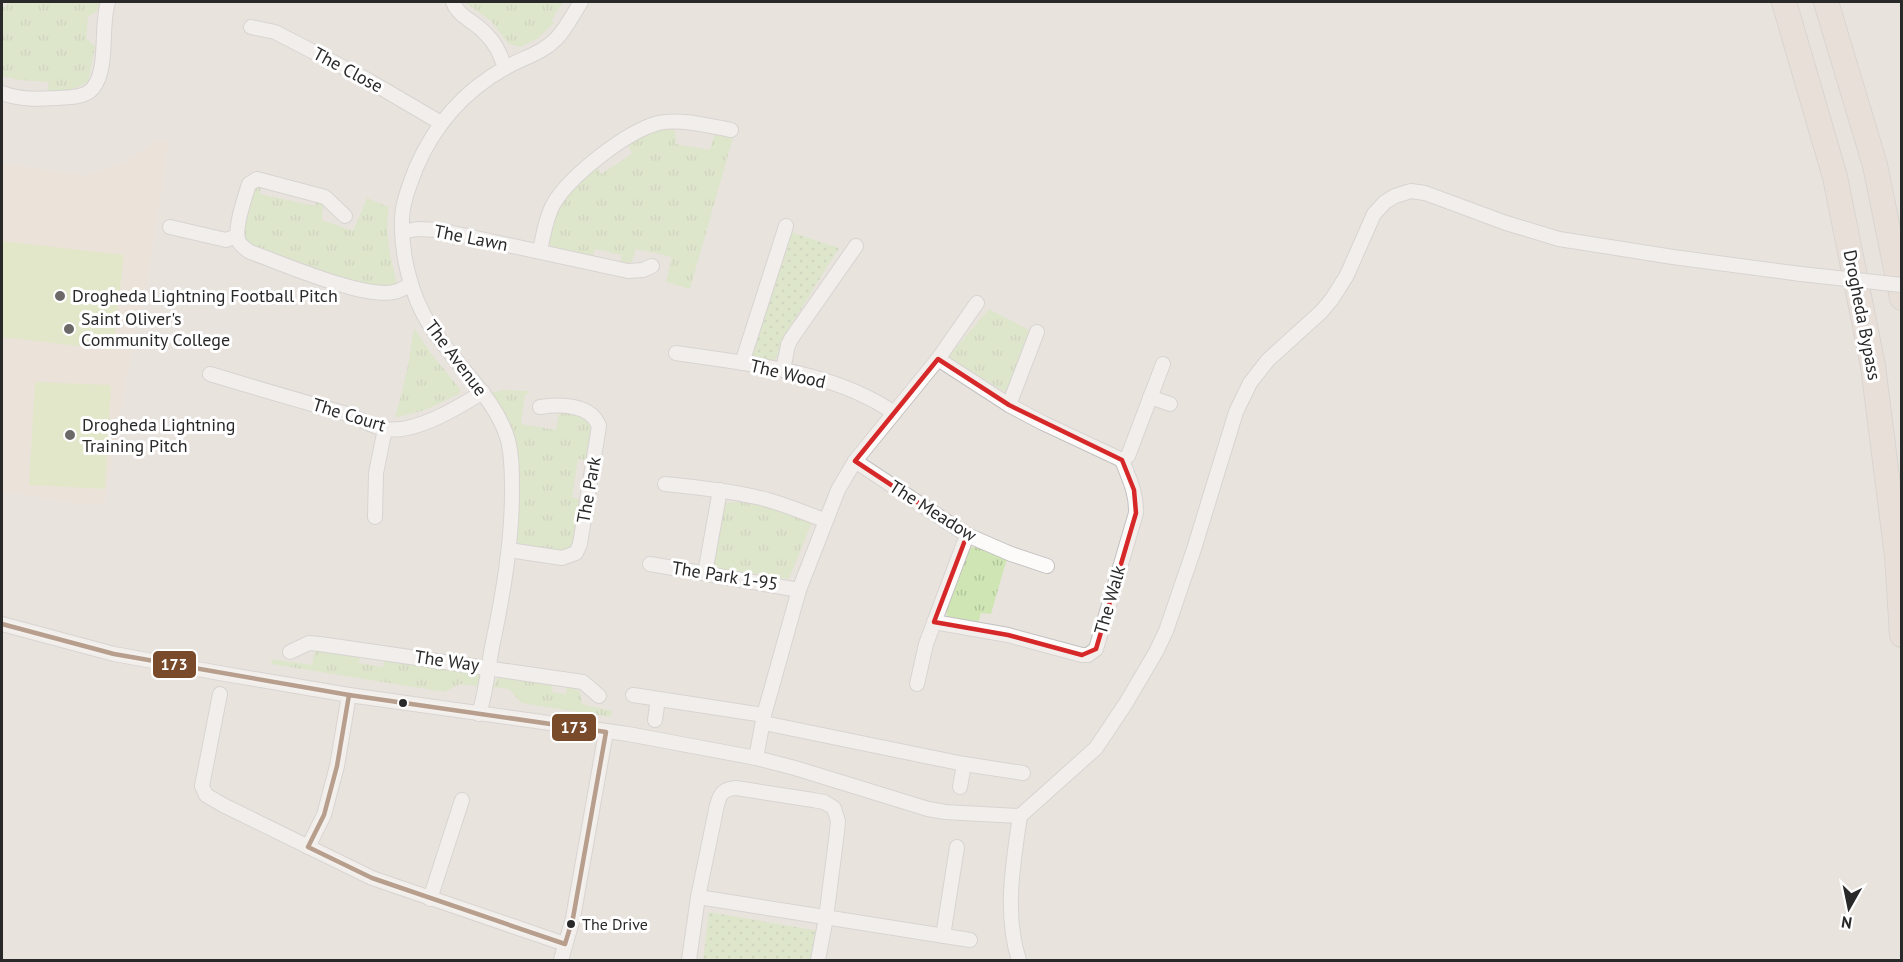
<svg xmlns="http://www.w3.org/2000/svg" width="1903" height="962" viewBox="0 0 1903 962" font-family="'PT Sans',sans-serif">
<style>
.education{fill:#ede0d2}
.grass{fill:url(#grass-tufts)}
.park{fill:url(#park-dots)}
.pitch{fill:#dceab1}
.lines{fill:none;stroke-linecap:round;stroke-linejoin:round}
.street-casing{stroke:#c2c0c0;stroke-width:16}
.highway-casing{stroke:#c4c2c0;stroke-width:26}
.street{stroke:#fcfbfa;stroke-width:14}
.highway{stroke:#e9dad2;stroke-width:24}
.street-bridge-casing{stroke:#c2c0c0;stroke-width:16;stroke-linecap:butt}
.street-bridge{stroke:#fcfbfa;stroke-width:14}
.bus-1-casing{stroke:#fff;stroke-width:9}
.bus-1{stroke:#7a4b2a;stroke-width:4.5}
.marked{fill:none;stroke:#d62828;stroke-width:4.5;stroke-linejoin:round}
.poi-dot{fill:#6c6a68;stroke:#fff;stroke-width:2}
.bus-dot{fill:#292929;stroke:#fff;stroke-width:2}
.labels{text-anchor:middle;stroke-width:6;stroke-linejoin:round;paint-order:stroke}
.bus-label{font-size:16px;fill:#292929;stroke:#fff;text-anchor:start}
.street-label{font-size:18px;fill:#292929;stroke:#fff}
.poi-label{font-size:18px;fill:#292929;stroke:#fff;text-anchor:start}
.line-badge{stroke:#fff;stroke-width:2}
.badge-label{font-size:16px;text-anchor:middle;font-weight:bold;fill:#fff}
</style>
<defs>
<pattern id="grass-tufts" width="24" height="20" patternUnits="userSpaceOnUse" patternTransform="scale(1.5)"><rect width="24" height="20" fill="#cfe6b4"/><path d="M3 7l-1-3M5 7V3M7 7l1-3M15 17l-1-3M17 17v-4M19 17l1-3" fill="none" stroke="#b2c59b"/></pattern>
<pattern id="park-dots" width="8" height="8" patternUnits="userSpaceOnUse" patternTransform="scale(1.5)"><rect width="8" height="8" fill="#cfe6b4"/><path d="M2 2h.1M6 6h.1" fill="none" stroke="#b2c59b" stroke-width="1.8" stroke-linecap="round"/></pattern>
</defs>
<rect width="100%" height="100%" fill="#e9e3de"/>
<polygon class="education" points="154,140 168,143 148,278 126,379 104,505 75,503 8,492 2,495 2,163 88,176 133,158"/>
<g class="grass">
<polygon points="11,2 100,2 97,11 88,17 86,38 95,46 88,82 66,92 47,90 49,82 20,80 2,76 2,8"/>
<polygon points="464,2 563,2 551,21 554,23 538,38 521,47 509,44 491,21"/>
<path d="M664,127L672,128L675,132L676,144L710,150L715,132L734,134L690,289L666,282L672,257L636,249L632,261L626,265H620L622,255L595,249L593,257C581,255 561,255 552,247C539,236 567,194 576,185C582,178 590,172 597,166L601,174L632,154L628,144L641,137Z"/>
<path d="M261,185L260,194L315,206L317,199L323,202L322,220L353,231L367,198L389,207C384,233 391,259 397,284C369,296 286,260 255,249L245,242L242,233L254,188Z"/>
<polygon points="989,309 1029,330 1007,393 948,357"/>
<polygon points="414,328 430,352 460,389 459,394 425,410 395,418 407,371"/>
<path d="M502,390L529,391V394H525L521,424L556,430L559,414C574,410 584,414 593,426L589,461L578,459L572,497L582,500L576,544L568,552L523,546L516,541L518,488L490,393Z"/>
<polygon points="737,502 759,504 812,522 789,579 718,569 714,565 722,516 726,503"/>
<polygon points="971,547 980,548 1007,558 991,614 981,613 978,624 952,619 948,617 945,610 968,550"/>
<polygon points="318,649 360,654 359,663 383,667 384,658 477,672 480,675 478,686 460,684 444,692 271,664 272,659 312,665 314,654"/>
<polygon points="502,674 553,682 552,692 566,694 567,685 580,692 582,704 612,711 611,717 521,703 509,689 493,687 498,677"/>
</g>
<g class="park">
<polygon points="788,231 839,248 788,330 775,360 766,360 752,356 762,312"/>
<polygon points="709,912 819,931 814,960 703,960"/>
</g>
<g class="pitch">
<polygon points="2,241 124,255 113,350 2,337"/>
<polygon points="35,382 111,385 105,489 29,485"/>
</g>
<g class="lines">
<defs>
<g id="street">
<path d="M453,2C458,16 473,21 483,31C495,42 500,53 505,68"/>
<polyline points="251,27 275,32 366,79 441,123"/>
<path d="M2,93C19,100 39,99 57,98C69,97 85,98 93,88C109,68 100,27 108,2"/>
<path d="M345,216L325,197L257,179L249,184C245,197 233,230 239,242C242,247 246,249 250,252C282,263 363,299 394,292C400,291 406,287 411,284"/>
<polyline points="170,227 226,240 237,236"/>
<polyline points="402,232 417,229 439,230 628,271 643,270 652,266"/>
<path d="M540,251C543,236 546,217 554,203C571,175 626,132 658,123C681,118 709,126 731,130"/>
<path d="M676,353C747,364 833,370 894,413"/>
<polyline points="938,359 1009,405 1043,423 1122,460"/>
<polyline points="742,363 786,226"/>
<polyline points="783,370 788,345 791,339 856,246"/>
<path d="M210,374C256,388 301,401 347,414C359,418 373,427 385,429C415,434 459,407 483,392"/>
<polyline points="1150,397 1170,404"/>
<polyline points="1009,405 1037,332"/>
<polyline points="855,461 967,535 1011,554 1047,566"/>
<path d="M665,484C695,487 726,490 756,497C780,502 803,512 826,521"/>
<polyline points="375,517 376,473 385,429"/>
<path d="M509,550L562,558L576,553L580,544L599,426C591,404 560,404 540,407"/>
<polyline points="650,564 799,590"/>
<polyline points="705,573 720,490"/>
<path d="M934,622L1008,635L1082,655H1088L1096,649L1136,513C1137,494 1129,478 1122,460L1128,456L1163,364"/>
<polyline points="2,624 114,654 225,674 349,695 628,734 756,758 795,768 928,809 945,812 1020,816 1096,748 1126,703 1156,652 1166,631 1194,549 1236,412 1250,383 1268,360 1321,312 1332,299 1347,275 1374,214 1385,202 1395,196 1411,191 1425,193 1506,223 1559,239 1673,257 1801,274"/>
<polyline points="290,652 309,643 320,644 583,682 599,696"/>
<polyline points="917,684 926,644 967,535"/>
<polyline points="220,694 202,786 206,795 223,805 372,878 565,944"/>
<polyline points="633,695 764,715"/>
<path d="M479,714C486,692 488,669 492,647C503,595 512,543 512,490C512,473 512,456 508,440C499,410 479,388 459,364C449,351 438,338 429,324C411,295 401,255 402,220C402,203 410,184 416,168C434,126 464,91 505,68C522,58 541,54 556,39C566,29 573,14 581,2"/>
<polyline points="655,720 658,699"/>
<polyline points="764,723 964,764 1023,773"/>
<polyline points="756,758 764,715 799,590 838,490 855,461 938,359 977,303"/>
<polyline points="960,787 964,764"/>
<polyline points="308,847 324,815 337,766 349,695"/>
<polyline points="698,897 970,940"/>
<polyline points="430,899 462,800"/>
<polyline points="943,936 957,847"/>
<polyline points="561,960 573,918 606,732"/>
<path d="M689,960L698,897L717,805C720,793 724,789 736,788L813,800L824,802L834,808L838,821L837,832L826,918L818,960"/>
<path d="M1019,960C1004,915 1013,863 1020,816"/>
</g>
<g id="highway">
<polyline points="1784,2 1835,177 1873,366 1897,556 1902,635"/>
<polyline points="1826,2 1875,165 1902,298"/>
</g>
</defs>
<use href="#street" class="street-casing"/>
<use href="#highway" class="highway-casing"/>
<use href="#street" class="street"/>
<use href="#highway" class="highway"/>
<defs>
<polyline id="street-bridge" points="1801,274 1902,285"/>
</defs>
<use href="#street-bridge" class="street-bridge-casing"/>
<use href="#street-bridge" class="street-bridge"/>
<defs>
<g id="bus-1">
<polyline points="2,624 114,654 349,695"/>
<polygon points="349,695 606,732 573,918 565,944 372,878 308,847 324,815 337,766"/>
</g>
</defs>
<use href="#bus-1" class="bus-1-casing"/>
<use href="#bus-1" class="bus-1"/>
</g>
<path d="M0 0H1903V962H0ZM938,359L1009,405L1122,460L1134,490L1136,513L1096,649L1082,655L1008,635L934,622L967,535L855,461Z" fill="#e9e3de" fill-opacity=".55" fill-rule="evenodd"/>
<path class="marked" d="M938,359L1009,405L1122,460L1134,490L1136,513L1096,649L1082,655L1008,635L934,622L967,535L855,461Z"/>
<g class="poi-dot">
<circle cx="60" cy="296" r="6"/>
<circle cx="69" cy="329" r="6"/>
<circle cx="70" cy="435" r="6"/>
</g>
<g class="bus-dot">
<circle cx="403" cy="703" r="5"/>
<circle cx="571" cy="924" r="5"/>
</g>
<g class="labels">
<g class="bus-label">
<text x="582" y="930">The Drive</text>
</g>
<g class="street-label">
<text transform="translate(348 70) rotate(28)" y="6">The Close</text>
<text transform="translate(471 238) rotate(11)" y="6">The Lawn</text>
<text transform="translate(1862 315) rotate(79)" y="6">Drogheda Bypass</text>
<text transform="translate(456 358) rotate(53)" y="6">The Avenue</text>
<text transform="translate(788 374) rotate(13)" y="6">The Wood</text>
<text transform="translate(349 415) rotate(17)" y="6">The Court</text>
<text transform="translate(589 490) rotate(-80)" y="6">The Park</text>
<text transform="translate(933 511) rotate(32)" y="6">The Meadow</text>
<text transform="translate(725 576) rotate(9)" y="6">The Park 1-95</text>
<text transform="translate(1110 600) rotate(-74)" y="6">The Walk</text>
<text transform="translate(447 661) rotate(8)" y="6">The Way</text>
</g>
<g class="poi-label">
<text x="72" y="302">Drogheda Lightning Football Pitch</text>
<text x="81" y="325">Saint Oliver's<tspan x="81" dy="21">Community College</tspan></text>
<text x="82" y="431">Drogheda Lightning<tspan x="82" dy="21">Training Pitch</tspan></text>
</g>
</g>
<g class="line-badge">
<rect x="152" y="650" width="45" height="29" rx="6" fill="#7a4b2a"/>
<rect x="551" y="713" width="46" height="29" rx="6" fill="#7a4b2a"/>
</g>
<g class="badge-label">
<text x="174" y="670">173</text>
<text x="574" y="733">173</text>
</g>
<rect width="1903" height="962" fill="none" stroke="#292929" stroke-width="6"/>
<g transform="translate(1849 908) rotate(189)" stroke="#ffffff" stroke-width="4.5" paint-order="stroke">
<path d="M0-4.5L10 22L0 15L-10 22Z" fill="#292929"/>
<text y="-9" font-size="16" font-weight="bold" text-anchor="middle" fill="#292929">N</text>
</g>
</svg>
